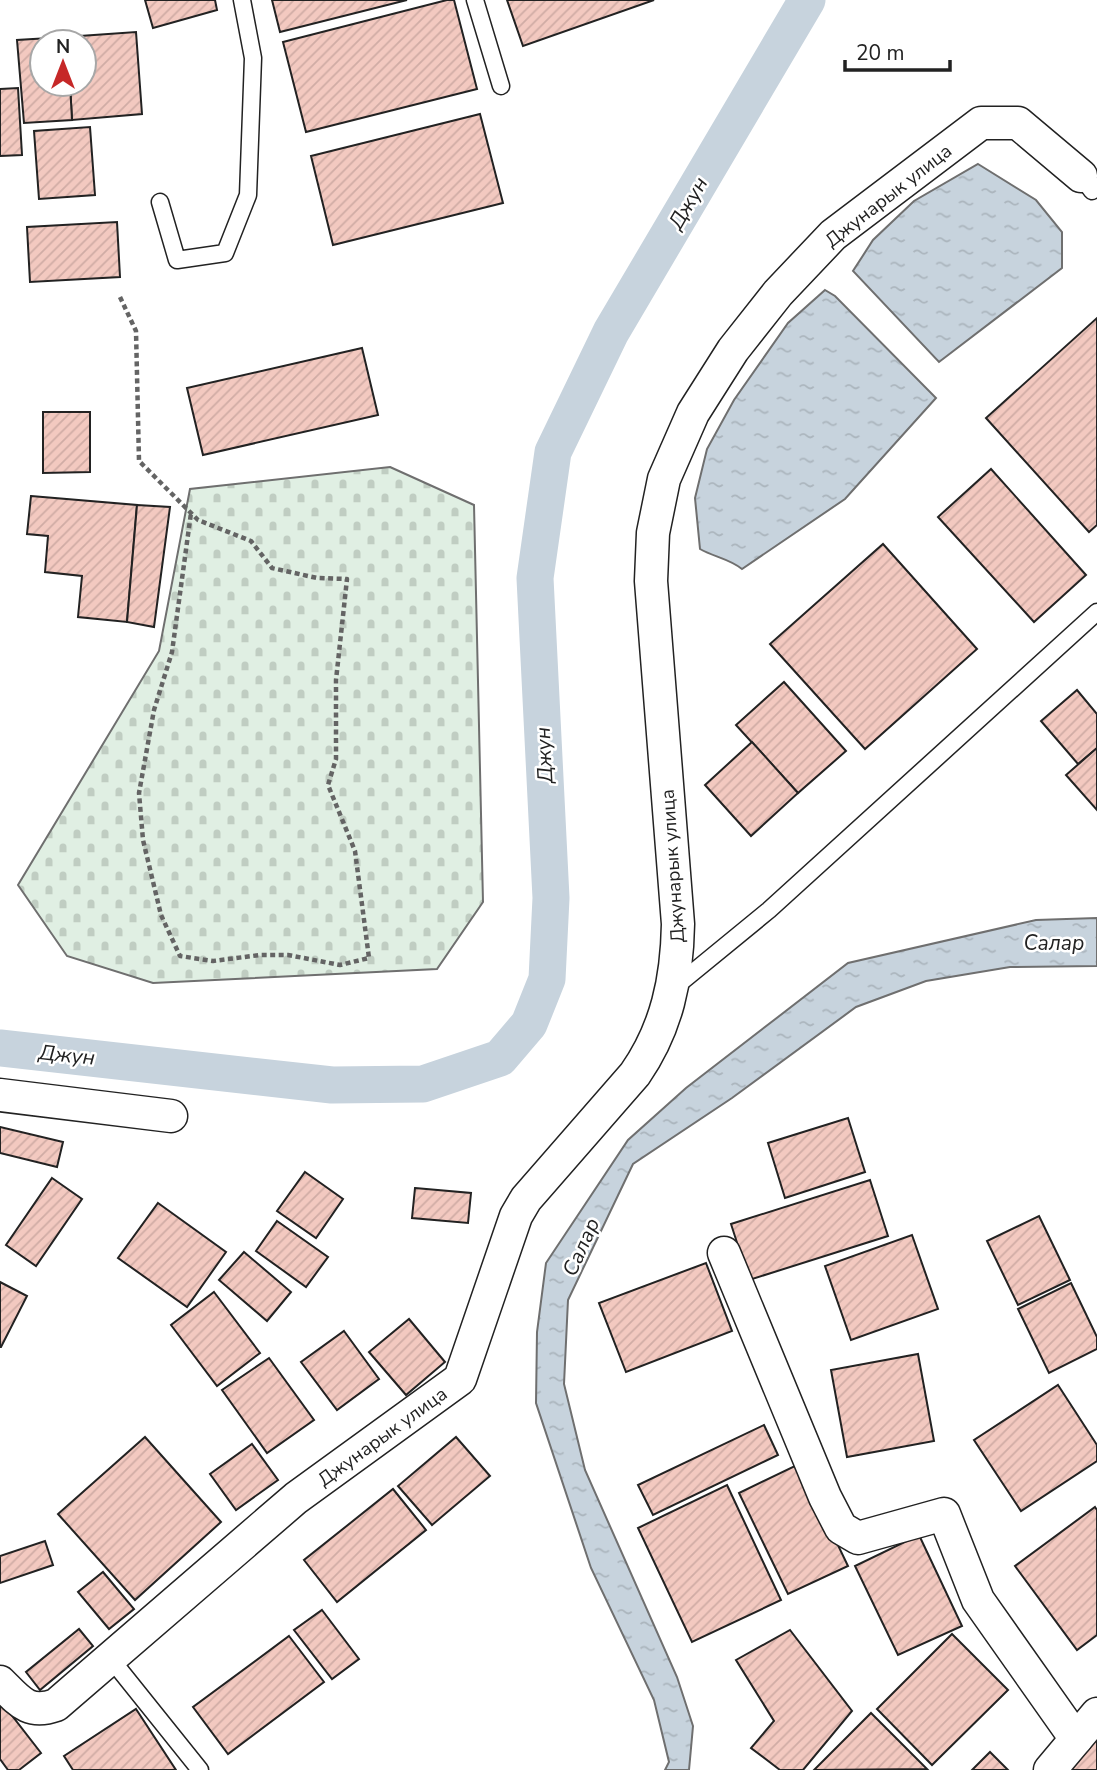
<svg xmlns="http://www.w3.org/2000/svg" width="1097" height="1770" viewBox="0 0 1097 1770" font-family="'Nunito Sans',sans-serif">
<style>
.cemetery{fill:url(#cemetery-stones);stroke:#6f6f6f;stroke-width:2}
.water{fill:url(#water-ripples);stroke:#6f6f6f;stroke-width:2}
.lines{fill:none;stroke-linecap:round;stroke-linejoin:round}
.canal{stroke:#c7d3dd;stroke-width:37}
.building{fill:url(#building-hatch);stroke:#222;stroke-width:2}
.service-casing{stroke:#222;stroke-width:19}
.minor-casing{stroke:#222;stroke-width:35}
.path{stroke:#646464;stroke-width:4.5;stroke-dasharray:5 3.5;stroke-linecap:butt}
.service{stroke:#fff;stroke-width:16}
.minor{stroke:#fff;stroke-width:32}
.labels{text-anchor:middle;stroke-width:5;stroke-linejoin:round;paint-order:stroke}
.street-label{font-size:19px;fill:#222;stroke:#fff}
.water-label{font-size:21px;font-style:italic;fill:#222;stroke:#fff}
</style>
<defs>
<pattern id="cemetery-stones" width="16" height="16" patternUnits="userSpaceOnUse" patternTransform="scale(1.75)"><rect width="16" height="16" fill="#e0efe3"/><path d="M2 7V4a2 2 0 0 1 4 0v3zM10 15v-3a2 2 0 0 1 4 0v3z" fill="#c0cdc2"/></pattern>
<pattern id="water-ripples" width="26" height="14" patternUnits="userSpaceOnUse" patternTransform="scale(1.75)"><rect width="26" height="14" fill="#c7d3dd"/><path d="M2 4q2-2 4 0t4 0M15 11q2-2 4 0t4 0" fill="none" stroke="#abb5bd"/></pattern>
<pattern id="building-hatch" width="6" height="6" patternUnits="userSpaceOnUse" patternTransform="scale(1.75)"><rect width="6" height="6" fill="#f3c9c0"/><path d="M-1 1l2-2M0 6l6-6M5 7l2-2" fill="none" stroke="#d0aca5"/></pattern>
</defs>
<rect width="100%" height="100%" fill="#fff"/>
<polygon class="cemetery" points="390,467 474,505 483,902 437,969 153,983 67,956 18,885 159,651 190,489"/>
<g class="water">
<polygon points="978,164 1036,200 1062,232 1062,268 939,362 853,271 873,240 914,201"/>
<path d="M825,290L835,296L936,398L845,499L742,569C730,559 714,557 700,549L695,498L707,449L734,400L788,323Z"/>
<polygon points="1097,918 1097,966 1010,967 926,981 856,1007 732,1098 633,1164 568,1300 564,1384 585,1470 677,1677 693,1726 689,1770 665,1770 669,1762 654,1700 591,1568 536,1403 537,1332 546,1263 628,1140 686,1088 848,963 1036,920"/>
</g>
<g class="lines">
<polyline class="canal" points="0,1048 332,1085 423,1084 500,1058 529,1024 547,979 551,898 535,578 553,452 611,332 807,0"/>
</g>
<g class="building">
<polygon points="145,0 215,0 217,10 153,28"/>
<polygon points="272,0 407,0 280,32"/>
<polygon points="447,0 454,0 477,89 306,132 283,42"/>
<polygon points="507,0 654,0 523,46"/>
<polygon points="136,32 142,114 72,120 70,84 84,84 84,42 66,42 66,37"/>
<polygon points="66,37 66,42 42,42 42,84 70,84 72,120 24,123 17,40"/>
<polygon points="18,88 22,155 0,156 0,89"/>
<polygon points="480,114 503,203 333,245 311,156"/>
<polygon points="90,127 95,195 39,199 34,131"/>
<polygon points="117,222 120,277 30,282 27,227"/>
<polygon points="1097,318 1097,525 1089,532 986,418"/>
<polygon points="362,348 378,415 203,455 187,388"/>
<polygon points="43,412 90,412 90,472 43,473"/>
<polygon points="991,469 1086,575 1034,622 938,517"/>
<polygon points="31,496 137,505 127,622 78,617 82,576 45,572 48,536 27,534"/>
<polygon points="137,505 170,507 154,627 127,622"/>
<polygon points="883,544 977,649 865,749 770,644"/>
<polygon points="784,682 846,751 798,793 736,725"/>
<polygon points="1077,690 1097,714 1097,748 1078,764 1041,721"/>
<polygon points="752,742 798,793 751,836 705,785"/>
<polygon points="1097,748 1097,810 1066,775"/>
<polygon points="848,1118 865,1172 785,1198 768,1143"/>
<polygon points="0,1127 63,1142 57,1167 0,1153"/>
<polygon points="305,1172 343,1199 316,1238 277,1211"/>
<polygon points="52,1178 82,1199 36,1266 6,1245"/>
<polygon points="870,1180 888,1236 749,1280 731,1224"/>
<polygon points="415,1188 471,1193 468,1223 412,1218"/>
<polygon points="158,1203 226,1252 187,1307 118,1258"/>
<polygon points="1039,1216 1070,1280 1018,1305 987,1241"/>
<polygon points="277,1221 328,1257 306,1287 256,1251"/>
<polygon points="912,1235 938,1309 851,1340 825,1266"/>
<polygon points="244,1252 291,1292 267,1321 219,1280"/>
<polygon points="706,1263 732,1331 626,1372 599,1303"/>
<polygon points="0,1282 27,1296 1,1347 0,1347"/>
<polygon points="1071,1283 1097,1337 1097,1349 1049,1373 1018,1309"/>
<polygon points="214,1292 260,1353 217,1386 171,1325"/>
<polygon points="409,1319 445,1362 406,1395 369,1352"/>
<polygon points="344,1331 379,1379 337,1410 301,1362"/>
<polygon points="918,1354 934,1441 847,1457 831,1370"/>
<polygon points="269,1358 314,1420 267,1453 222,1390"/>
<polygon points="1058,1385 1097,1445 1097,1461 1021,1511 974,1440"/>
<polygon points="764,1425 778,1455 653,1515 638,1485"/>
<polygon points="145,1437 221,1522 135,1600 58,1514"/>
<polygon points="456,1437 490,1476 432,1525 398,1486"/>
<polygon points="252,1444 278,1480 236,1510 210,1474"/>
<polygon points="799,1464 848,1566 788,1594 739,1493"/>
<polygon points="727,1485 781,1600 692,1642 638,1528"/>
<polygon points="393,1489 426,1530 337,1602 304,1560"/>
<polygon points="1095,1507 1097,1510 1097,1635 1077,1650 1015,1566"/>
<polygon points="919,1535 962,1626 898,1655 855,1566"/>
<polygon points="45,1541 53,1565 0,1583 0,1556"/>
<polygon points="103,1572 134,1609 109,1629 78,1592"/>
<polygon points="322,1610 359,1659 332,1679 294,1630"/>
<polygon points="79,1629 93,1646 40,1690 26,1672"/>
<polygon points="790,1630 852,1711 803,1770 780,1770 751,1748 774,1721 736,1660"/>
<polygon points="952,1634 1008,1690 932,1765 877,1709"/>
<polygon points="289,1636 324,1682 228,1754 193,1707"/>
<polygon points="0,1700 41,1753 19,1770 8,1770 0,1759"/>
<polygon points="136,1709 176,1770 73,1770 64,1756"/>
<polygon points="871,1713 927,1769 814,1770"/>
<polygon points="1097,1735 1097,1770 1068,1770"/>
<polygon points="990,1752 1008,1770 972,1770"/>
</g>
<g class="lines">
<defs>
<g id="service">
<polyline points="475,0 501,86"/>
<polyline points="1081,176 1092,191 1097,186"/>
<polyline points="160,202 177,260 225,253 248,195 253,58 242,0"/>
<polyline points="675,987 769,910 1097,612"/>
<polyline points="111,1659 200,1770"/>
</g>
<g id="minor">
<polyline points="0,1095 171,1116"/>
<polyline points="724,1253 825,1497 841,1528 858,1538 944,1514 978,1600 1076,1739"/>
<path d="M0,1682C19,1701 28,1715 56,1705L296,1498L460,1379L516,1216L526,1199L635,1074C667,1028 677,979 678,924L651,581L653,533L664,479L693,413L733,350L778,293L833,235L981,123H1018L1081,176"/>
<polyline points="1050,1770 1097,1714"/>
</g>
</defs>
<use href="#service" class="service-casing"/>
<use href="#minor" class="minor-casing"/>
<polyline class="path" points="120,297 136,331 139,461 198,520 251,541 272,568 317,578 347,579 336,680 336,759 328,785 355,851 369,958 340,965 288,955 260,955 213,961 180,956 161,915 143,840 139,793 154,710 172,652 191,513"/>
<use href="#service" class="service"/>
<use href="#minor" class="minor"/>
</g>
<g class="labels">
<g class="street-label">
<text transform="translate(888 195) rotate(-38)" y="7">Джунарык улица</text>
<text transform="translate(672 866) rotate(-94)" y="7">Джунарык улица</text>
<text transform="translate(382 1436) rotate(-36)" y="7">Джунарык улица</text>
</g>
<g class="water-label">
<text transform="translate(688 203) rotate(-60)" y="7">Джун</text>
<text transform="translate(544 755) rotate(-93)" y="7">Джун</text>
<text x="1054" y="950">Салар</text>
<text transform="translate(67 1055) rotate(6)" y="7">Джун</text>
<text transform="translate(581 1247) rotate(-66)" y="7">Салар</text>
</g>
</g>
<g transform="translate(63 63)"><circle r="33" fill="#ffffff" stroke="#a7a7a7" stroke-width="2"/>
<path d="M0-5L12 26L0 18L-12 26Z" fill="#c62828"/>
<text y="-10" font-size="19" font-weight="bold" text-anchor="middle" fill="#222222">N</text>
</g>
<path d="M845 60v10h105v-10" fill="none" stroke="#222222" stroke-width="3.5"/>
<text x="856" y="60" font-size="21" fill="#222222" stroke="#ffffff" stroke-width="5" paint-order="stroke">20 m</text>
</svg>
